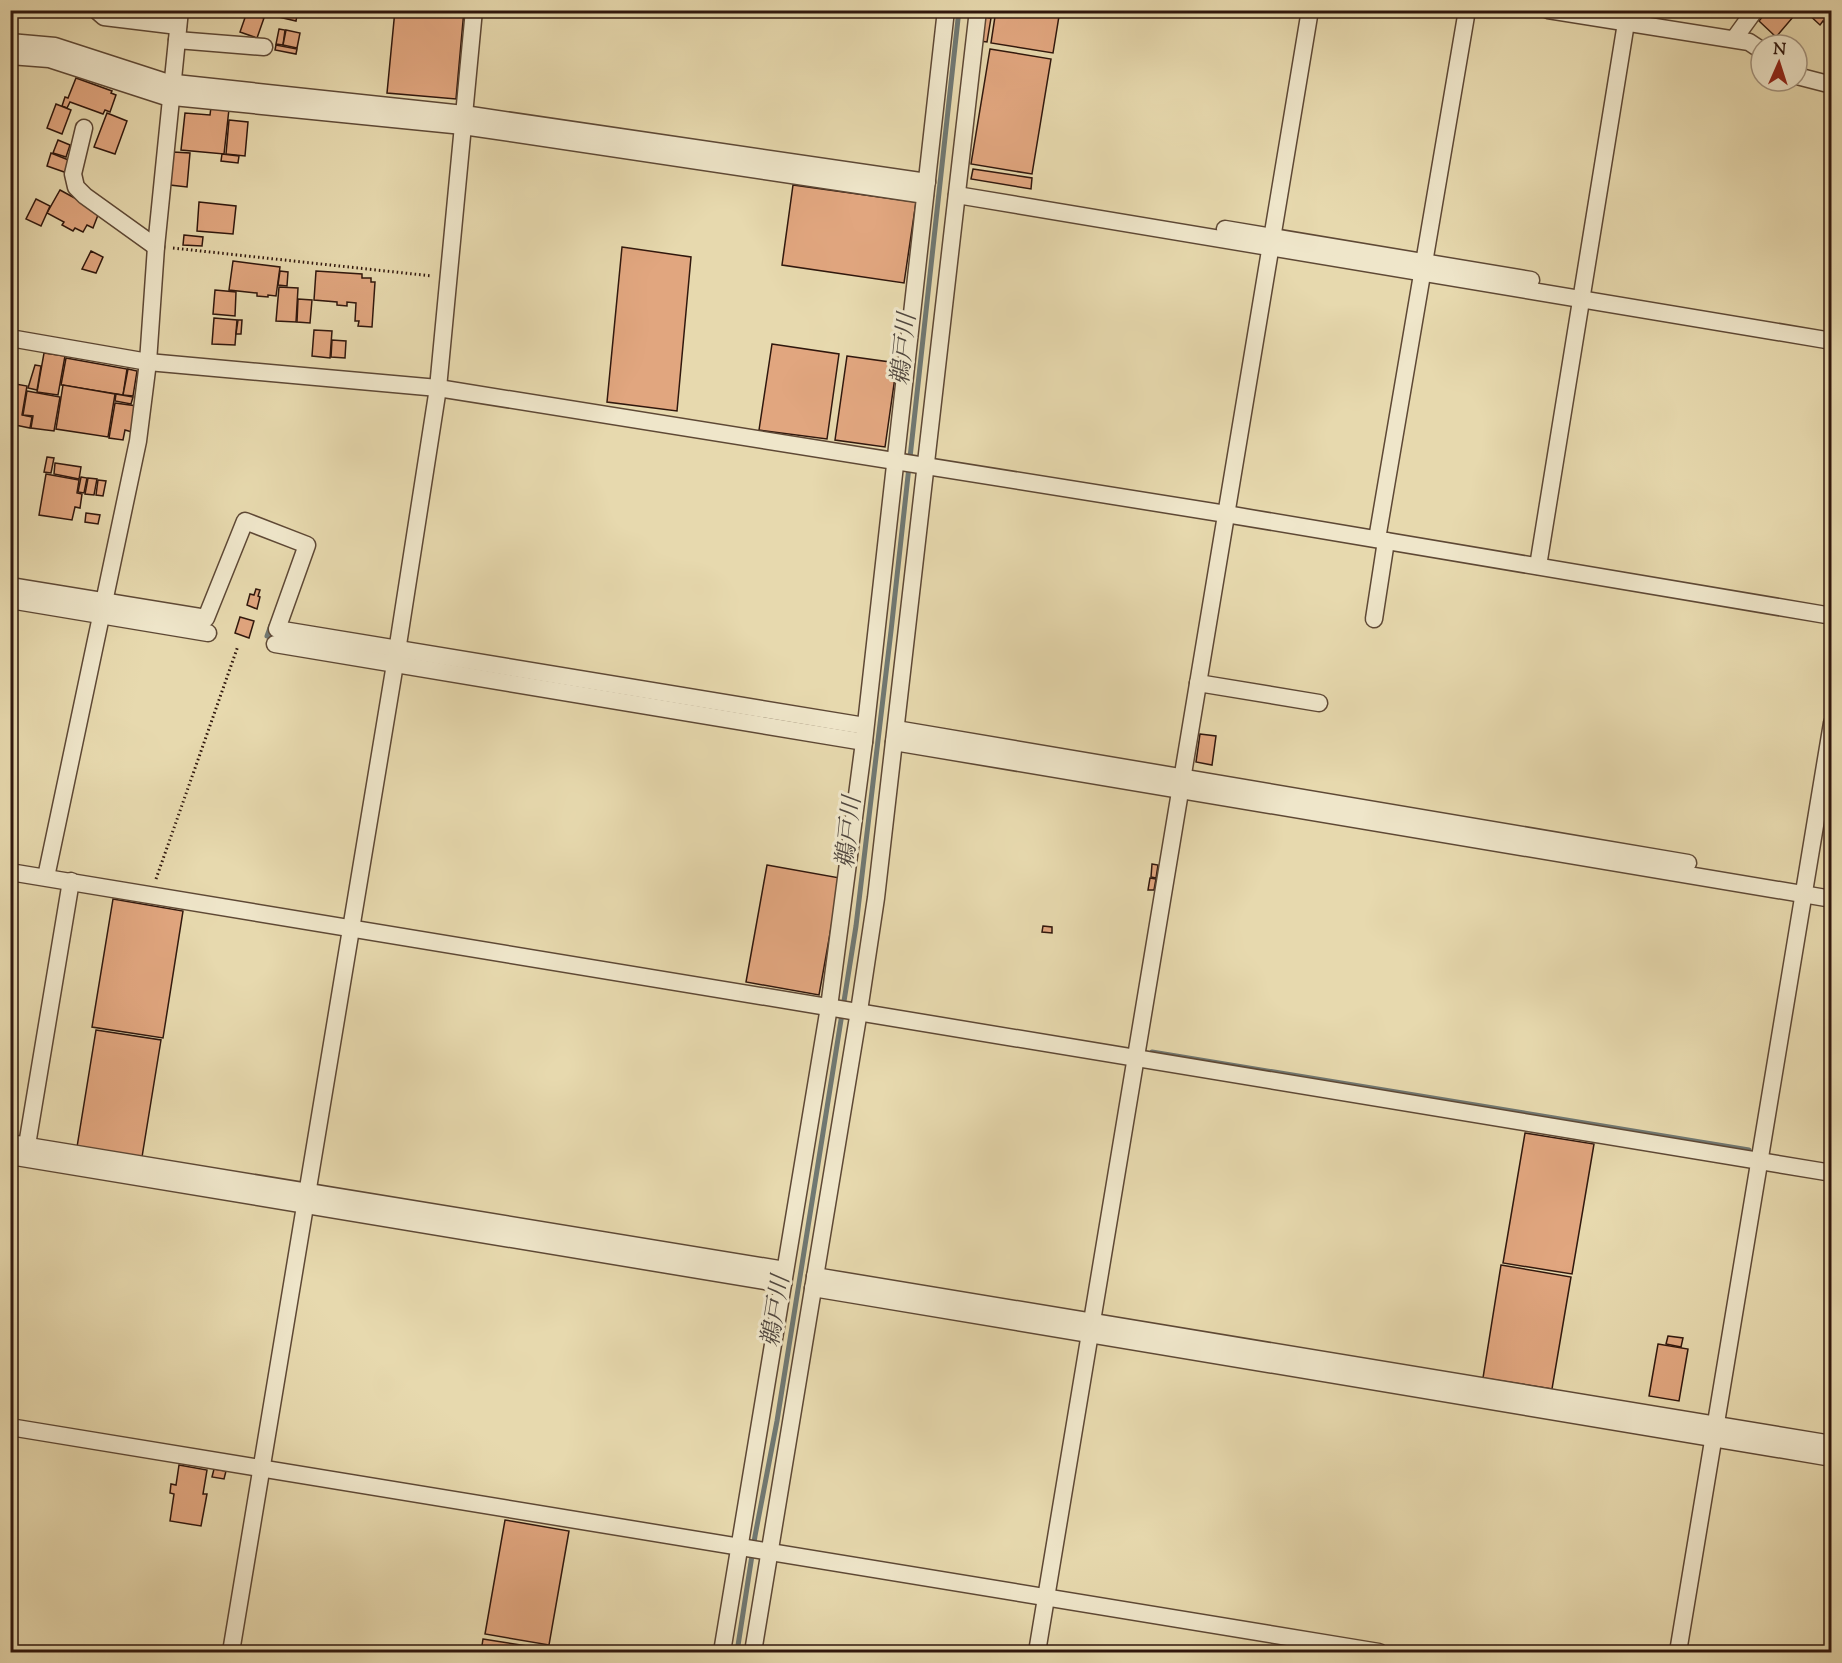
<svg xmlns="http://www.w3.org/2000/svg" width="1842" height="1663" viewBox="0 0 1842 1663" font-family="'Sorts Mill Goudy','Noto Serif JP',serif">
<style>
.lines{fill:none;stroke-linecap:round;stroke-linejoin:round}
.stream{stroke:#707872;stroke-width:5}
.building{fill:#e1a67f;stroke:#30170d;stroke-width:1.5}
.minor-casing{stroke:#5e4835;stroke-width:19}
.path{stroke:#30170d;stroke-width:3;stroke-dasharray:1.5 3;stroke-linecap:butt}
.minor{stroke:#efe6ca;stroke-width:16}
.labels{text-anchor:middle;stroke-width:6;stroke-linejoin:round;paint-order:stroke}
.water-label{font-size:24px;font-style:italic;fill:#50473f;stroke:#efe6ca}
</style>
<rect width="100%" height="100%" fill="#e7d9ae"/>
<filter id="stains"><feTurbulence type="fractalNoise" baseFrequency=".00333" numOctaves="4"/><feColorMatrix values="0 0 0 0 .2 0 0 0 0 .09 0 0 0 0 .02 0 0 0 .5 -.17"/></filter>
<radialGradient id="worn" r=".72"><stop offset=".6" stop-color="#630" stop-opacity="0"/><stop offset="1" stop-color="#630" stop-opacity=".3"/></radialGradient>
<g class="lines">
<g class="stream">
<polyline points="271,625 267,636 278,638"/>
<polyline points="1152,1052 1749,1150"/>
<polyline points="737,1652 755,1536 777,1421 856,926 891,631 959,10"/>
</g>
</g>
<g class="building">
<polygon points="249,10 298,10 296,21"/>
<polygon points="395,10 464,10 456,99 387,93"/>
<polygon points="996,10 1060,10 1053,53 991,43"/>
<polygon points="1768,10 1799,10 1776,37 1759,21"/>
<polygon points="1808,10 1832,10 1832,23 1828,26 1823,21 1820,25 1806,12"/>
<polygon points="247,12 264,18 257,38 240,32"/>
<polygon points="984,17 991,18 987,42 980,41"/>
<polygon points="279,29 285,30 283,45 276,44"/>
<polygon points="286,30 300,33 297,48 283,45"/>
<polygon points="276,45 297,49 296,54 275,50"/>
<polygon points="990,49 1051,59 1032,174 971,164"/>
<polygon points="76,78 112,91 111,93 116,95 110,112 105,110 103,114 70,102 67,108 62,106 65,97 68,98"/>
<polygon points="56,104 71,110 62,134 47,128"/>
<polygon points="211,107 229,109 224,154 181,150 185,113 210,115"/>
<polygon points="107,113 127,121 115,154 94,147"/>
<polygon points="229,120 248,122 245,156 226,154"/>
<polygon points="58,140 70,145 66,157 53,153"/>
<polygon points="173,152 190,153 187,187 170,185"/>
<polygon points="51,153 71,161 67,173 47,166"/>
<polygon points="222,154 239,156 238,163 221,161"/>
<polygon points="973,169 1032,178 1031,189 971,179"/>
<polygon points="793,185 916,202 904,283 782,265"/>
<polygon points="60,190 95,209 98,215 93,228 87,225 83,232 75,228 73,231 62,225 64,222 47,213"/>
<polygon points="36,199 50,206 41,226 26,219"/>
<polygon points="199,202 236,206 233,234 197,231"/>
<polygon points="184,235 203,237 202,246 183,245"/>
<polygon points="622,247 691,257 677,411 607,402"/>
<polygon points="91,251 103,257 96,273 82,269"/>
<polygon points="233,261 280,267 276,296 268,295 268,297 257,296 257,293 229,290"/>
<polygon points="280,271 288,272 287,286 278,285"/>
<polygon points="316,271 362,274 362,278 371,278 371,282 375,282 372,327 358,326 359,321 355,321 356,303 347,302 347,306 337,305 337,302 314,300"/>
<polygon points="279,287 298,288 296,322 276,321"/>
<polygon points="215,290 236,292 235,316 213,314"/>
<polygon points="298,299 312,300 310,323 297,322"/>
<polygon points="214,318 237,320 235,345 212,344"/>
<polygon points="238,320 242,320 241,334 236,334"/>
<polygon points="314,330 332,331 330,358 312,356"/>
<polygon points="332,340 346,341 345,358 331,357"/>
<polygon points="772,344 839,354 827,439 759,430"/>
<polygon points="44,353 65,356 58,395 37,392"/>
<polygon points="847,356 897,363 885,447 835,440"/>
<polygon points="66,358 127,369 123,395 61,385"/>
<polygon points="35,365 41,366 37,390 28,388"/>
<polygon points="128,369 137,371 133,396 123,395"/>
<polygon points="10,383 27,386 22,415 32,417 30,428 10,424"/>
<polygon points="63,385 115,394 108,437 56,429"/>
<polygon points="27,391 60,397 54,431 31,428 33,416 23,415"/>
<polygon points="116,394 133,397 131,404 115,401"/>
<polygon points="115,403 137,406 132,432 125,430 123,440 109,438"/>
<polygon points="47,457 54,458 51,473 44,472"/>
<polygon points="55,463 81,467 79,479 54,474"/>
<polygon points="46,474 79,480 77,493 82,494 80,508 75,507 72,520 39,515"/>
<polygon points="81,477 87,478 84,493 78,492"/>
<polygon points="88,478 97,479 94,495 85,494"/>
<polygon points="98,480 106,481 103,496 96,495"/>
<polygon points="86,513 100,515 98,524 85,522"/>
<polygon points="256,589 260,590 258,596 260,597 257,609 247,605 250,594 254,595"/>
<polygon points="240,617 254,621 249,638 235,633"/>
<polygon points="1200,734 1216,736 1212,765 1196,762"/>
<polygon points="1152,864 1158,865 1156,878 1151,877"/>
<polygon points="767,865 840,878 819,995 746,982"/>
<polygon points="1150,878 1156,879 1154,890 1148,890"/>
<polygon points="113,899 183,911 163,1038 92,1027"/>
<polygon points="1043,926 1052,927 1052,933 1042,932"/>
<polygon points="96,1030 161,1040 142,1157 77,1147"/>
<polygon points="1525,1133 1594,1144 1572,1274 1503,1263"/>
<polygon points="1501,1265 1571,1277 1552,1389 1483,1378"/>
<polygon points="1668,1336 1683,1338 1681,1347 1666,1344"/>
<polygon points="1658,1344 1688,1349 1679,1401 1649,1396"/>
<polygon points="179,1465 207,1470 203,1494 207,1494 201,1526 170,1521 174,1494 170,1493 171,1484 176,1485"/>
<polygon points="214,1469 226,1471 224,1479 212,1477"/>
<polygon points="505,1520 569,1531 549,1645 485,1634"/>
<polygon points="483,1639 552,1650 552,1652 481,1652"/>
</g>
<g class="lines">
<defs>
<g id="minor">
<polyline points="96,10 104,17 178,26"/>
<polyline points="1548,10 1749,42 1761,50"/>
<polyline points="1734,39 1755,10"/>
<polyline points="177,40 264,47"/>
<polyline points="10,42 55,46 166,82 464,114 927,182"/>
<polyline points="10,56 49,59 163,96 463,126 925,195"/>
<polyline points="1797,76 1832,85"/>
<polyline points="84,128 73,174 76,187 85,196 156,247"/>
<polyline points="957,195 1832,341"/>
<polyline points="1225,229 1531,280"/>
<polyline points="10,338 148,362 438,388 1226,514 1832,616"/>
<polyline points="1377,539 1467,10"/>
<polyline points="1538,566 1626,23"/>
<polyline points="10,586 206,618 245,521 307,545 277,629 865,726"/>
<polyline points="10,600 208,633"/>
<polyline points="1374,619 1386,541"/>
<polyline points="275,644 864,742"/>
<polyline points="1198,683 1319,703"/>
<polyline points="896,729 1688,863"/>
<polyline points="894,742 1832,899"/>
<polyline points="10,872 1832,1173"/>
<polyline points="46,877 138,441 148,362 156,247 180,10"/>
<polyline points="10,1143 785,1270"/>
<polyline points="27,1145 71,881"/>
<polyline points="10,1156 783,1284"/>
<polyline points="815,1276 1832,1444"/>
<polyline points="813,1288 1832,1458"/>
<polyline points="10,1427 1379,1652"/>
<polyline points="231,1652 395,664 438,388 474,10"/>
<polyline points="722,1652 829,1007 864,742 946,10"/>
<polyline points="753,1652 859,1011 876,898 978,10"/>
<polyline points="1037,1652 1310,10"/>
<polyline points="1678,1652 1832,723"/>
</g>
</defs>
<use href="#minor" class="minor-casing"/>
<g class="path">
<polyline points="173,248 432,276"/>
<polyline points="156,879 238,646"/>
</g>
<use href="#minor" class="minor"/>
</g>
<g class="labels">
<g class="water-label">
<text transform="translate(903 349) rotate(-84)" y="8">鵜戸川</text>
<text transform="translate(848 832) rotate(-84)" y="8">鵜戸川</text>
<text transform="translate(775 1311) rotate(-81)" y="8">鵜戸川</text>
</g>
</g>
<rect width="1842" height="1663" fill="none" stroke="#e7d9ae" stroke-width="36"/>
<rect x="12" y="12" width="1818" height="1639" fill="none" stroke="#30170d" stroke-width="3"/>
<rect x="18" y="18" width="1806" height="1627" fill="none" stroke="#30170d" stroke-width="1.5"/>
<g transform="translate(1779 63) rotate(3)"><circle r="28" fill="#efe6ca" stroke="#a3937e" stroke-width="1.5"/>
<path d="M0-4.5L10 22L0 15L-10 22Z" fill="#8f2418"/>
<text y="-9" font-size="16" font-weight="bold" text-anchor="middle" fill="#30170d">N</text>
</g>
<rect width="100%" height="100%" filter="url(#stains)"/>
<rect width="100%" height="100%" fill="url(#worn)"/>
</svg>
